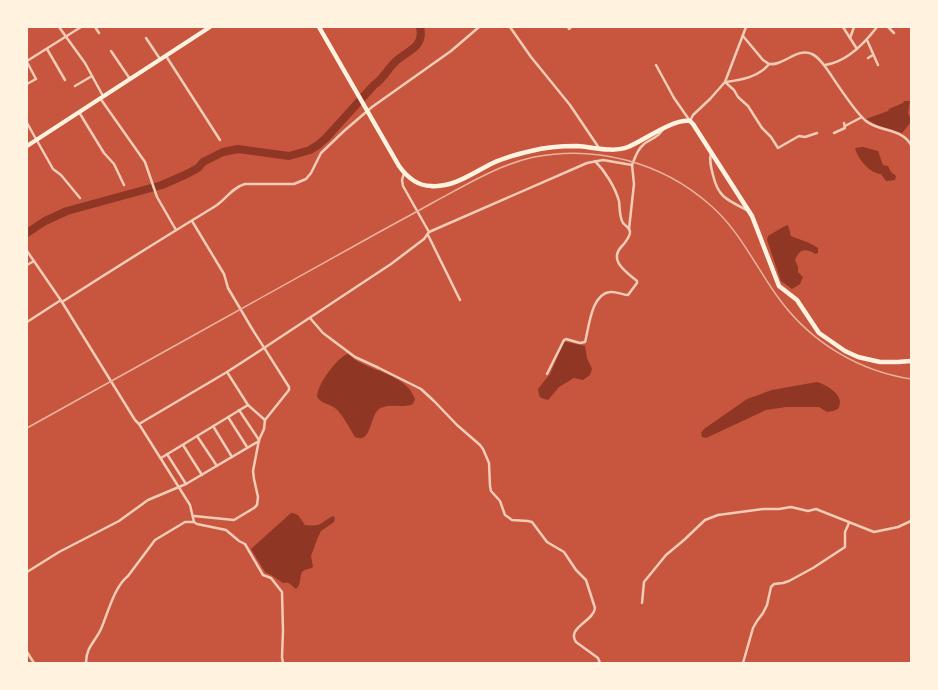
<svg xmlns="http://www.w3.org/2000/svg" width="938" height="690" viewBox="0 0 938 690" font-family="Commissioner,sans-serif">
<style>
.water{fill:#8f3625}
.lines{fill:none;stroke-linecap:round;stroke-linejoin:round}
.river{stroke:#8f3625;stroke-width:8}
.minor{stroke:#f1ccb7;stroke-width:2.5}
.secondary{stroke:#fff3e0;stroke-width:4}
.primary{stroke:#fff3e0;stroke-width:4.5}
.rail{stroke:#e9b49f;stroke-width:1.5}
</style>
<rect width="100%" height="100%" fill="#c8553d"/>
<g class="water">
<polygon points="904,101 910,101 908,113 911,119 911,122 902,133 877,125 866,119 888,111 889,109 903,103"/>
<path d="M863,147L878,151L883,165L888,166L891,172L896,176L895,180L886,181L881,174C869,173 858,159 855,148Z"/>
<path d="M788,225L791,236C800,240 810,242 818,248V253L815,254C806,248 799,249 795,260L798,267V272L803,277L800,284L792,289L781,281L767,240L768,236L783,227Z"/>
<polygon points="564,342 567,342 585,346 587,358 592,369 590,375 583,380 574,378 559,387 548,400 541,398 539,395 538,389 550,374"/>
<path d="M348,354C352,357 356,361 361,363C380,373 407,377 415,399L413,404C403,409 389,402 379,409C369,417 372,444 355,437C349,427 343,415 335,408C329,403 320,404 317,396C318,384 337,357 348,354Z"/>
<path d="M817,382C825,384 840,393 840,402C840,404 839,407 838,409L833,411L827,412L819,407H786L766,410L706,438L702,437L701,433L704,429L747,399L772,390Z"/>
<path d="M291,513H293L298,515L305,525C323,527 319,523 333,516L335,518L334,522L321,531L318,537L311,556L313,567C310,569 306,569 303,571C299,574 302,584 296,589C291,585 289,581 283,583L271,575L265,572L251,549Z"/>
</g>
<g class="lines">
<path class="river" d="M27,233L45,221L67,211L162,185L187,174L198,168L203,162L223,152L238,149L289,156L310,150L318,145L326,138L374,85C383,79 387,70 395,62C406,51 425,48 420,27"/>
<g class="minor">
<polyline points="59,27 85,63 103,96"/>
<polyline points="95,27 99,33"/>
<polyline points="510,27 531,57 570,105 599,148"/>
<polyline points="568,27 569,29 571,27"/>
<polyline points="843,27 857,49"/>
<polyline points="888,27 894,33"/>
<path d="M743,36L763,60L769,64C784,66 797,47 812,54C819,57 824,65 829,72C837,84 855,112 866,121C879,132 902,128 911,145"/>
<polyline points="146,38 160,59"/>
<polyline points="850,38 854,27"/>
<polyline points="867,40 878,65"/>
<polyline points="47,49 65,80"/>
<polyline points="111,51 130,79"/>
<polyline points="166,56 220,140"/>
<polyline points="868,58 873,55"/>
<polyline points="27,61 81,27"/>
<polyline points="27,62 36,79 27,84"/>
<polyline points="656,65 674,98 690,121 693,115 710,99 725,82 746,27"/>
<path d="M825,65C847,62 864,44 877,27"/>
<polyline points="725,82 734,90 738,97 748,106 762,128 771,137 778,148 799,136 805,137 817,133"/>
<path d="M726,82C741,80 759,77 769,64"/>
<polyline points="75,86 92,76"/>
<polyline points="100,98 145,162 157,197 176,230"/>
<polyline points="79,112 88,127 104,153 114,164 124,185"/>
<polyline points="27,123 53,169 61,175 80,198"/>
<polyline points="845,126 862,117"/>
<polyline points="834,133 845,128 844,123"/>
<path d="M711,153C709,161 711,167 713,175C718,197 727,200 747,210"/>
<polyline points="192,221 224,274 228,288 251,327 289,387 289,390 265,420 264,429 259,440 253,471 254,479 258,497 257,505 254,508 234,520 194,516"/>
<polyline points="629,229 634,184 632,165"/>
<path d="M429,232L587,163L603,160L632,165C635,158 637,150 643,145C649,139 659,138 663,129"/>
<polyline points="428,235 460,300"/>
<polyline points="27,251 62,302 135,420 139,424 190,505 194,522 197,524 226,530 239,541 245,544 263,575 271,578 282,592 283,631 282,657 283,663"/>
<polyline points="27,265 34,261"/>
<path d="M62,302C112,270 163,238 214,207C226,200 231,188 245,184H294L306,179L311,173L321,153L344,131L372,107L451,51L479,27"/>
<path d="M310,318L323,333L355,357L379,368L421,389L434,401L457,425L480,445L483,449L489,463L490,486L491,491L500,501L505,515L512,520L528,521L532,522L547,542L564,552L576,570L586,580L595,608C594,621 566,628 576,642L598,658L600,663"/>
<polyline points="27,322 61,300"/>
<path d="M547,374L564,340L566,339L580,343L585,342C589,328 591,294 610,292C616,291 622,295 628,295L637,283V281C626,272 607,260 623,245C626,241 630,237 630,232C630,227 625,226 623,223C619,216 620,208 619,201C615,187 605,171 595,161"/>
<polyline points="248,405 265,420"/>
<polyline points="239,410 259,440"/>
<polyline points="228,417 247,447"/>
<polyline points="139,424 227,372 264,348 391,264 424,239 429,232 403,186 402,180 404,173"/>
<polyline points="213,426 232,457"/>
<polyline points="197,436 217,466"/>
<polyline points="183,445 202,475"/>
<polyline points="167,454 186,484"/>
<polyline points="161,458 248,405 227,372"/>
<polyline points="27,572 59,552 119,521 148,500 186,484 259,441"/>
<polyline points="642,603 644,582 666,555 684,540 705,520 718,515 763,509 779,509 791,507 808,511 816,509 874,532 898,527 911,521"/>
<polyline points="27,652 34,663"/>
<path d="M86,663C86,647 95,642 101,629C108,613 114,587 128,576L155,540L185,522H194"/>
<polyline points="743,663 753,628 757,621 763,613 767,605 771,587 774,584 783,583 789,581 813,568 845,547 845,532 849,523"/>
</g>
<polyline class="secondary" points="27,146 210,27"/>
<path class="primary" d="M319,27L399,166C407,177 417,186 431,186C454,188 474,172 493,163C505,157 518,154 531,151C546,147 561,146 577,146C593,147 613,153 628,147C645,140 672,119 690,121L693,124L752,216L779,286L797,300L819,333L845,351L858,357L880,362H898L911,361"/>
<path class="rail" d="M27,428C140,366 252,302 365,240C388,227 411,215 434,202C466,185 498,165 534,157C596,145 661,162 709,204C740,230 756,268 780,300C812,343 859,371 911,379"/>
</g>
<rect width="938" height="690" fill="none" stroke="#fff3e0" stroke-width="56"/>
</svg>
